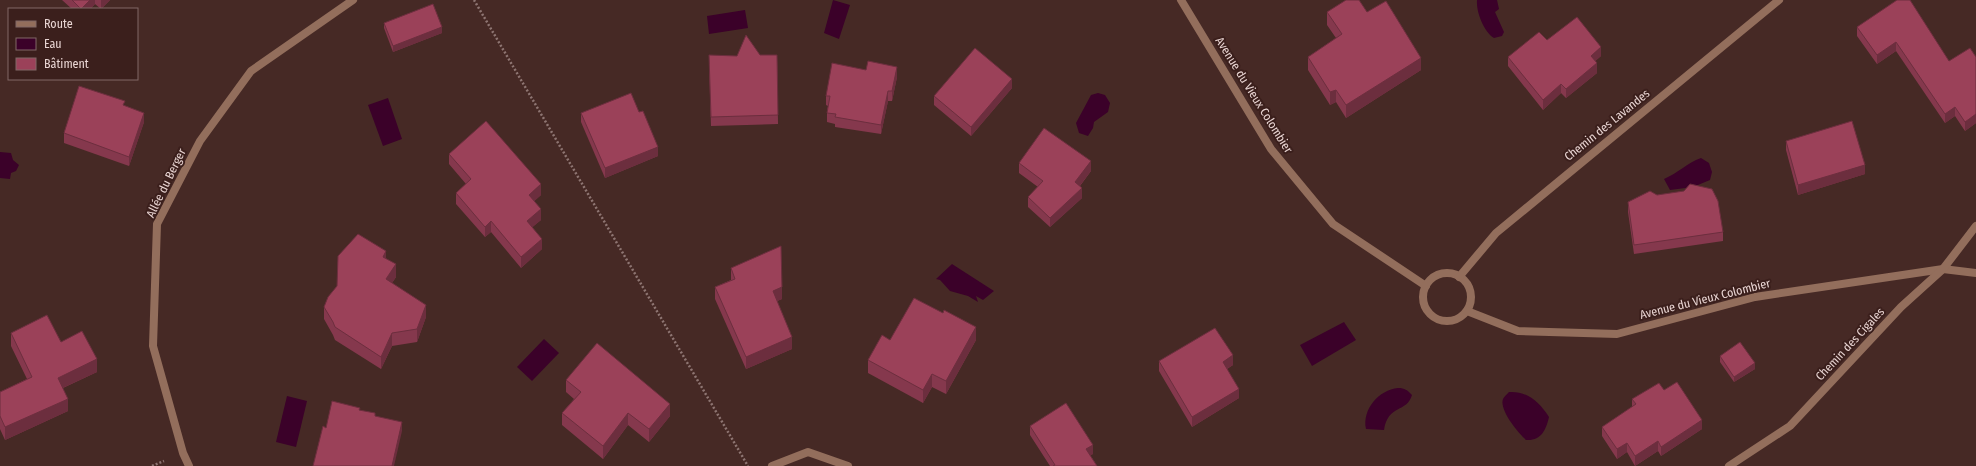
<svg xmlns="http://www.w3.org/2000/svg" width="1976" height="466" viewBox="0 0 1976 466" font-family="'Fira Sans Condensed',sans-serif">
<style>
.water{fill:#3b0129}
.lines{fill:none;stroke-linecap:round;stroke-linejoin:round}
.path{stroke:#8e7572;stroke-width:2.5;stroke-dasharray:2 2;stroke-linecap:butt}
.minor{stroke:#936e5c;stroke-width:8}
.wall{fill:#85384d}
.shaded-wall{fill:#6c2e3e}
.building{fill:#9b4159;stroke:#6c2e3e}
.labels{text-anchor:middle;stroke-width:4;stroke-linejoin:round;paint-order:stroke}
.street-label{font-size:12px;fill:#ead6d4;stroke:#3b1f1c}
</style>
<rect width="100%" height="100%" fill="#462925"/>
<g class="water">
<polygon points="833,0 850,5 839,39 824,33"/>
<path d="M1477,0H1497L1499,9L1495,12L1504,32L1502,36L1494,38C1484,32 1476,12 1477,0Z"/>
<polygon points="745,10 748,28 709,34 707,16"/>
<polygon points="1098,93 1105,95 1110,103 1108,112 1094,122 1093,128 1088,136 1079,133 1076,123 1091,95"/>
<polygon points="388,98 402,139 383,146 368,105"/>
<polygon points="0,152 11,153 13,160 19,165 16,171 11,173 10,179 0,178"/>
<path d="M1701,158L1709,163L1712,172L1710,180L1693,187L1670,190L1664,179C1678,173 1687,163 1701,158Z"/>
<polygon points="952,264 994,291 983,300 976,296 978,302 968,296 950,291 940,280 936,279"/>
<polygon points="1344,322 1356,340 1312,366 1300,345"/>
<polygon points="544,339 559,353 532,381 517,367"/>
<path d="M1398,388C1405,388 1407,390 1412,395C1407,413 1388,404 1384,430L1366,429C1362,409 1379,390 1398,388Z"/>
<path d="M1509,392C1528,391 1539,402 1549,417C1546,430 1541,441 1526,440C1518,433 1499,410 1503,399C1504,397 1507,394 1509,392Z"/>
<polygon points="287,396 307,401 296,447 276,442"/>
</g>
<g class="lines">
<g class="path">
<polyline points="474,0 748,466"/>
<polyline points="152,466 164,461"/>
</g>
<g class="minor">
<polyline points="1181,0 1271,149 1333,224 1426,286"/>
<circle cx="1447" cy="297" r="24"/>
<polyline points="1459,277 1496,233 1779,0"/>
<polyline points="1467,311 1518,331 1617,334 1755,297 1943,269 1976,273"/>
<polyline points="189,466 183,453 153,346 157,224 200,141 251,71 353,0"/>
<polyline points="772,466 808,452 848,466"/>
<polyline points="1729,466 1790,426 1901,307 1943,269 1976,226"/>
</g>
</g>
<g class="wall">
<polygon points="62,0 110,0 101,9 95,4 90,9 72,9"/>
<polygon points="1327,12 1367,12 1421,70 1346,118 1336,102 1330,105 1308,70 1308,57 1336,38 1327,25"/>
<polygon points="384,23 442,33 393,52 384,28"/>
<polygon points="1857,27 1949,61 1976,57 1976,123 1965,131 1955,116 1945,123 1896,51 1877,64 1857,36"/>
<polygon points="1547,40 1601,56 1595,61 1597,73 1566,98 1561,93 1543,110 1508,66 1508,57"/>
<polygon points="760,55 777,55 778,124 711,126 709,64 737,56"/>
<polygon points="897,77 892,101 888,101 881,134 835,127 835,124 827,122 827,113 828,106 826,105 826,96"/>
<polygon points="1012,88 971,136 934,105 934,96"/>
<polygon points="125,106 144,122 129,166 64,143 64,133"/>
<polygon points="581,113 658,156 605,178 581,122"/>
<polygon points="1786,141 1865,174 1798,195 1786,150"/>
<polygon points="449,154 541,195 534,201 541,220 532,227 542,249 521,268 491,232 485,237 456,204 456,193 466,184 449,164"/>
<polygon points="1019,163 1091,171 1080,186 1082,198 1050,227 1028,207 1028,197 1038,187 1019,173"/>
<polygon points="1628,202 1723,232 1723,241 1634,254 1628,212"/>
<polygon points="386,259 396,277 392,283 426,317 417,342 392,346 381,369 335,340 333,335 324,319 324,307"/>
<polygon points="731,268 782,299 777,301 792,349 746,369 715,299 715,287 731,280"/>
<polygon points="11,333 61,342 97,372 63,388 68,411 5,440 0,429 0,392 27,379 11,346"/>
<polygon points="890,340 976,340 946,394 932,387 923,403 868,373 868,360"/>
<polygon points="1720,356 1755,369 1734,382 1720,362"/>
<polygon points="1159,361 1233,365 1227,369 1239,398 1192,427 1159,371"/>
<polygon points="566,380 670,416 649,442 628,425 603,459 562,425 562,413 574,399 566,392"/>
<polygon points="1664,390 1702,429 1661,456 1658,451 1635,466 1627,452 1617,459 1602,436 1602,427 1632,407 1632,399"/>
<polygon points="1030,426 1093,454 1090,455 1097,466 1050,466 1030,435"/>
</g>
<g class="shaded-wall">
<polygon points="90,0 95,0 95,4 90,9 81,9"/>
<polygon points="101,0 110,0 101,9"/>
<polygon points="442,27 442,33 393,52 393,46"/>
<polygon points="1896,42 1896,51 1877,64 1877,55"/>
<polygon points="1601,47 1601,56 1591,65 1591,56"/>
<polygon points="1421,58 1421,70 1346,118 1346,105"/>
<polygon points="1597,63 1597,73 1566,98 1566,89"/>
<polygon points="897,67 897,77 892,101 892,91"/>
<polygon points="1012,79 1012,88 971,136 971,127"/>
<polygon points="1561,84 1561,93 1543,110 1543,100"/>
<polygon points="1336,90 1336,102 1330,105 1330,92"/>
<polygon points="888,91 888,101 881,134 881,125"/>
<polygon points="1955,107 1955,116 1945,123 1945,114"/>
<polygon points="144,113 144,122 129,166 129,157"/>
<polygon points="1976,114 1976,123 1965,131 1965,122"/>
<polygon points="658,147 658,156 605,178 605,168"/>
<polygon points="1091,161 1091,171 1075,192 1075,182"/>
<polygon points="1865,165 1865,174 1798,195 1798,185"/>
<polygon points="541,184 541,195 529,206 529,195"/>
<polygon points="1082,188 1082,198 1050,227 1050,218"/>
<polygon points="541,209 541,220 527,232 527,221"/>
<polygon points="491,221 491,232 485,237 485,227"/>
<polygon points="542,239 542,249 521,268 521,257"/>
<polygon points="386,251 386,264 383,257"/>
<polygon points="396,264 396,277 386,292 386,279"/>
<polygon points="782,287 782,299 773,303 773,291"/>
<polygon points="426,305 426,317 417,342 417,329"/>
<polygon points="976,327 976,340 946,394 946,381"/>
<polygon points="392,333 392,346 381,369 381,357"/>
<polygon points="792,337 792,349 746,369 746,357"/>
<polygon points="1233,355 1233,365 1223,371 1223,362"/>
<polygon points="97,359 97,372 58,390 58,378"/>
<polygon points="1755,363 1755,369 1734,382 1734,377"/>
<polygon points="932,374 932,387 923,403 923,390"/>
<polygon points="1239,389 1239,398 1192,427 1192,417"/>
<polygon points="68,399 68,411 5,440 5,427"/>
<polygon points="670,404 670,416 649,442 649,429"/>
<polygon points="628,413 628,425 603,459 603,446"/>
<polygon points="1702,420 1702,429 1661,456 1661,447"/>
<polygon points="402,422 402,431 394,466 392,466"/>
<polygon points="1658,441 1658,451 1635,466 1635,456"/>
<polygon points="1627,443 1627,452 1617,459 1617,449"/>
<polygon points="1093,445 1093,454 1086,458 1086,449"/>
</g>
<g class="building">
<polygon points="72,0 90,0 81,9"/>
<polygon points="1346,0 1359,0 1367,12 1386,1 1421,58 1346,105 1336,90 1330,92 1308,57 1342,34 1327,12"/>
<polygon points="1897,0 1910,0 1949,61 1970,48 1976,57 1976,114 1965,122 1955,107 1945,114 1896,42 1877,55 1857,27"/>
<polygon points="433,4 442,27 393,46 384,23"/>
<polygon points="1577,17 1601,47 1591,56 1597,63 1566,89 1561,84 1543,100 1508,57 1539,32 1547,40"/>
<polygon points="746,35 760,55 777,55 778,115 711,117 709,55 737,56"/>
<polygon points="975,48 1012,79 971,127 934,96"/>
<polygon points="868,61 897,67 892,91 888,91 881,125 835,117 836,114 827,113 830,96 826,96 832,63 866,70"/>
<polygon points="79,86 125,101 123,105 144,113 129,157 64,133"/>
<polygon points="631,93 639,112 643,111 658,147 605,168 581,113"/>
<polygon points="486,121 541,184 529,195 541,209 527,221 542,239 521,257 491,221 485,227 456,193 471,179 449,154"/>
<polygon points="1852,121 1865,165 1798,185 1786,141"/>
<polygon points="1044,128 1091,161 1075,182 1082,188 1050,218 1028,197 1043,181 1019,163"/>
<polygon points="1690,184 1712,189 1718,201 1723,232 1634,245 1628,202 1650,191 1657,195 1684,191"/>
<polygon points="358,234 386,251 383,257 396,264 386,279 426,305 417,329 392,333 381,357 335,327 333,322 324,307 328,297 337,286 338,256"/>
<polygon points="781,246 782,287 773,291 792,337 746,357 715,287 735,279 731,268"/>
<polygon points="914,298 943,313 944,310 976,327 946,381 932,374 923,390 868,360 882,335 890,340"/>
<polygon points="47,315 61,342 82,331 97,359 58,378 68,399 5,427 0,416 0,392 32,377 11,333"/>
<polygon points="1215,328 1233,355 1223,362 1239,389 1192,417 1159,361"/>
<polygon points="1740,342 1755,363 1734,377 1720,356"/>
<polygon points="597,343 670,404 649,429 628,413 603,446 562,413 581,392 566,380"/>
<polygon points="1677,382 1702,420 1661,447 1658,441 1635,456 1627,443 1617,449 1602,427 1636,404 1632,399 1659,383 1664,390"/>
<polygon points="332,401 360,408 359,410 375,413 375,416 402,422 392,466 313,466 323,426 326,428"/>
<polygon points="1066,403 1093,445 1086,449 1097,466 1053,466 1055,465 1030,426"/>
</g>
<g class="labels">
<g class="street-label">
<text transform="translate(1254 95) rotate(58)" y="4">Avenue du Vieux Colombier</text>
<text transform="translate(1607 125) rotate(-39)" y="4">Chemin des Lavandes</text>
<text transform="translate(166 183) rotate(-64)" y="4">Allée du Berger</text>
<text transform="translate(1705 299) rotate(-14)" y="4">Avenue du Vieux Colombier</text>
<text transform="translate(1850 344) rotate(-47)" y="4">Chemin des Cigales</text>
</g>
</g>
<rect x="8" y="8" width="130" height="72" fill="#3b1f1c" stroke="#816866"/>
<rect x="16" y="21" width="20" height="6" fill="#936e5c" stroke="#816866"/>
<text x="44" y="28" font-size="12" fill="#ead6d4">Route</text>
<rect x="16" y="38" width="20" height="12" fill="#3b0129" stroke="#816866"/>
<text x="44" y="48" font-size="12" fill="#ead6d4">Eau</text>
<rect x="16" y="58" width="20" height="12" fill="#9b4159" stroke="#816866"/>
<text x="44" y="68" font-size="12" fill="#ead6d4">Bâtiment</text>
</svg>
